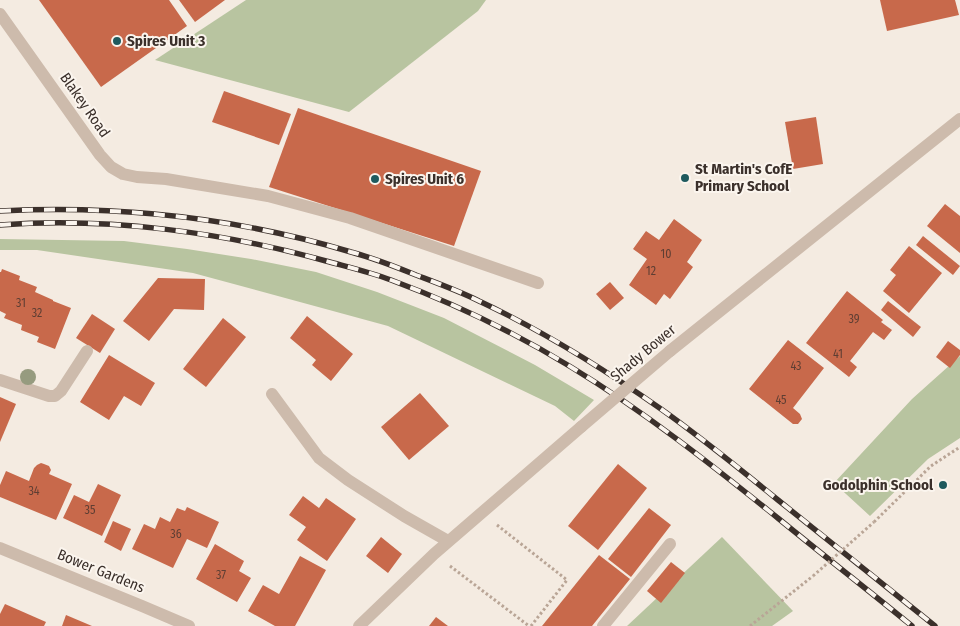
<svg xmlns="http://www.w3.org/2000/svg" width="960" height="626" viewBox="0 0 960 626" font-family="'Fira Sans Condensed',sans-serif">
<style>
.green{fill:#b8c4a0}
.building{fill:#c8694b}
.lines{fill:none;stroke-linecap:round;stroke-linejoin:round}
.path{stroke:#b9a596;stroke-width:3;stroke-dasharray:2.5 2.5;stroke-linecap:butt}
.minor{stroke:#cdbbac;stroke-width:12}
.rail-casing{stroke:#3b302b;stroke-width:5.5}
.rail{stroke:#fbf5ee;stroke-width:4;stroke-dasharray:11;stroke-linecap:butt}
.path-bridge{stroke:#b9a596;stroke-width:3;stroke-dasharray:2.5 2.5;stroke-linecap:butt}
.minor-bridge{stroke:#cdbbac;stroke-width:12}
.tree{fill:#969b7f}
.poi-dot{fill:#1f5a5e;stroke:#fbf5ee;stroke-width:2}
.labels{text-anchor:middle;stroke-width:4;stroke-linejoin:round;paint-order:stroke}
.number-label{font-size:12px;fill:#5e3e33}
.poi-label{font-size:15px;font-weight:bold;fill:#3b302b;stroke:#fbf5ee;text-anchor:start}
.street-label{font-size:15px;fill:#3b302b;stroke:#fbf5ee}
</style>
<rect width="100%" height="100%" fill="#f4ebe1"/>
<g class="green">
<polygon points="246,0 486,0 478,11 349,112 155,60"/>
<polygon points="0,239 124,241 187,249 251,259 316,272 377,292 444,318 535,365 594,400 574,421 555,406 388,326 193,273 37,250 0,250"/>
<polygon points="960,356 960,438 928,459 870,516 834,483 912,399"/>
<polygon points="722,537 793,611 772,626 627,626"/>
</g>
<g class="building">
<polygon points="39,0 169,0 187,26 101,87"/>
<polygon points="179,0 225,0 195,22"/>
<polygon points="880,0 955,0 959,15 887,31"/>
<polygon points="224,91 291,114 279,145 212,122"/>
<polygon points="298,108 481,171 454,246 269,187"/>
<polygon points="816,117 823,164 793,169 785,122"/>
<polygon points="945,204 960,216 960,253 927,226"/>
<polygon points="674,219 702,240 687,262 693,267 670,299 664,294 656,305 629,285 647,259 633,249 646,231 659,240"/>
<polygon points="923,236 960,266 953,275 916,245"/>
<polygon points="909,246 942,273 909,313 883,291 896,275 890,270"/>
<polygon points="2,269 20,276 19,280 37,287 35,292 53,300 53,301 71,308 55,349 37,342 39,337 21,330 22,325 4,318 6,314 0,311 0,272 1,272"/>
<polygon points="158,278 205,279 204,310 174,309 149,341 123,321"/>
<polygon points="610,282 624,298 610,310 596,294"/>
<polygon points="847,291 883,320 881,322 892,330 884,340 873,332 850,361 857,367 849,377 806,343"/>
<polygon points="888,301 921,327 913,337 881,310"/>
<polygon points="92,314 115,329 100,353 76,338"/>
<polygon points="307,316 353,354 331,381 312,365 316,360 290,338"/>
<polygon points="223,318 246,337 206,387 183,369"/>
<polygon points="788,340 824,368 793,408 800,414 802,419 798,424 793,424 749,389"/>
<polygon points="948,341 960,350 960,355 950,368 936,357"/>
<polygon points="109,355 155,383 141,406 124,396 109,420 80,402"/>
<polygon points="420,393 449,426 409,460 381,427"/>
<polygon points="0,397 16,404 0,442"/>
<polygon points="41,463 44,464 49,466 51,470 49,474 72,484 56,520 0,497 0,485 6,471 29,481 34,468 37,465"/>
<polygon points="618,464 647,488 598,550 568,526"/>
<polygon points="98,484 121,495 102,536 63,518 74,495 89,502"/>
<polygon points="303,496 319,508 326,498 356,519 327,561 297,540 306,527 289,515"/>
<polygon points="187,507 219,522 207,548 187,539 173,568 132,549 144,524 155,529 160,517 170,522 177,508 185,511"/>
<polygon points="649,508 671,525 631,577 608,559"/>
<polygon points="113,521 131,529 121,551 104,542"/>
<polygon points="381,537 402,554 388,573 366,556"/>
<polygon points="215,544 244,561 239,571 251,578 237,602 196,579"/>
<polygon points="599,555 630,579 592,626 542,626"/>
<polygon points="300,556 326,570 295,626 275,626 248,611 263,585 279,594"/>
<polygon points="671,562 685,573 661,603 647,591"/>
<polygon points="5,604 46,622 44,626 0,626 0,614"/>
<polygon points="66,615 92,626 62,626"/>
<polygon points="436,617 448,626 429,626"/>
</g>
<g class="lines">
<g class="path">
<polyline points="874,522 931,466 960,447"/>
<polyline points="497,525 567,580 531,626"/>
<polyline points="450,566 529,626"/>
<polyline points="750,626 813,576"/>
</g>
<g class="minor">
<polyline points="0,14 100,155 111,167 123,174 137,177 166,179 268,196 350,218 538,283"/>
<polyline points="670,351 960,119"/>
<polyline points="0,380 49,396 55,396 61,391 87,351"/>
<polyline points="272,394 319,458 348,480 404,516 448,541"/>
<polyline points="0,548 142,606 189,626"/>
<polyline points="359,626 434,554 581,427"/>
<polyline points="603,626 670,544"/>
</g>
<defs>
<g id="rail">
<path d="M0,211C118,205 238,218 351,252C373,258 394,266 416,275C437,283 459,291 479,301C543,331 604,369 661,409C702,438 740,469 778,500C831,542 883,584 935,626"/>
<path d="M0,225C108,217 222,232 326,261C348,267 370,272 391,280C453,303 514,332 571,367C645,412 712,465 779,519C823,555 868,590 912,626"/>
</g>
</defs>
<use href="#rail" class="rail-casing"/>
<use href="#rail" class="rail"/>
<polyline class="path-bridge" points="813,576 874,522"/>
<polyline class="minor-bridge" points="581,427 670,351"/>
</g>
<circle class="tree" cx="28" cy="377" r="8"/>
<g class="poi-dot">
<circle cx="117" cy="41" r="5"/>
<circle cx="685" cy="178" r="5"/>
<circle cx="375" cy="179" r="5"/>
<circle cx="943" cy="485" r="5"/>
</g>
<g class="labels">
<g class="number-label">
<text x="666" y="258">10</text>
<text x="651" y="275">12</text>
<text x="21" y="307">31</text>
<text x="37" y="317">32</text>
<text x="854" y="323">39</text>
<text x="838" y="358">41</text>
<text x="796" y="370">43</text>
<text x="781" y="404">45</text>
<text x="34" y="495">34</text>
<text x="90" y="514">35</text>
<text x="176" y="538">36</text>
<text x="221" y="579">37</text>
</g>
<g class="poi-label">
<text x="127" y="46">Spires Unit 3</text>
<text x="695" y="174">St Martin's CofE<tspan x="695" dy="17">Primary School</tspan></text>
<text x="385" y="184">Spires Unit 6</text>
<text x="933" y="490" text-anchor="end">Godolphin School</text>
</g>
<g class="street-label">
<text transform="translate(85 105) rotate(55)" y="5">Blakey Road</text>
<text transform="translate(643 353) rotate(-40)" y="5">Shady Bower</text>
<text transform="translate(101 571) rotate(22)" y="5">Bower Gardens</text>
</g>
</g>
</svg>
